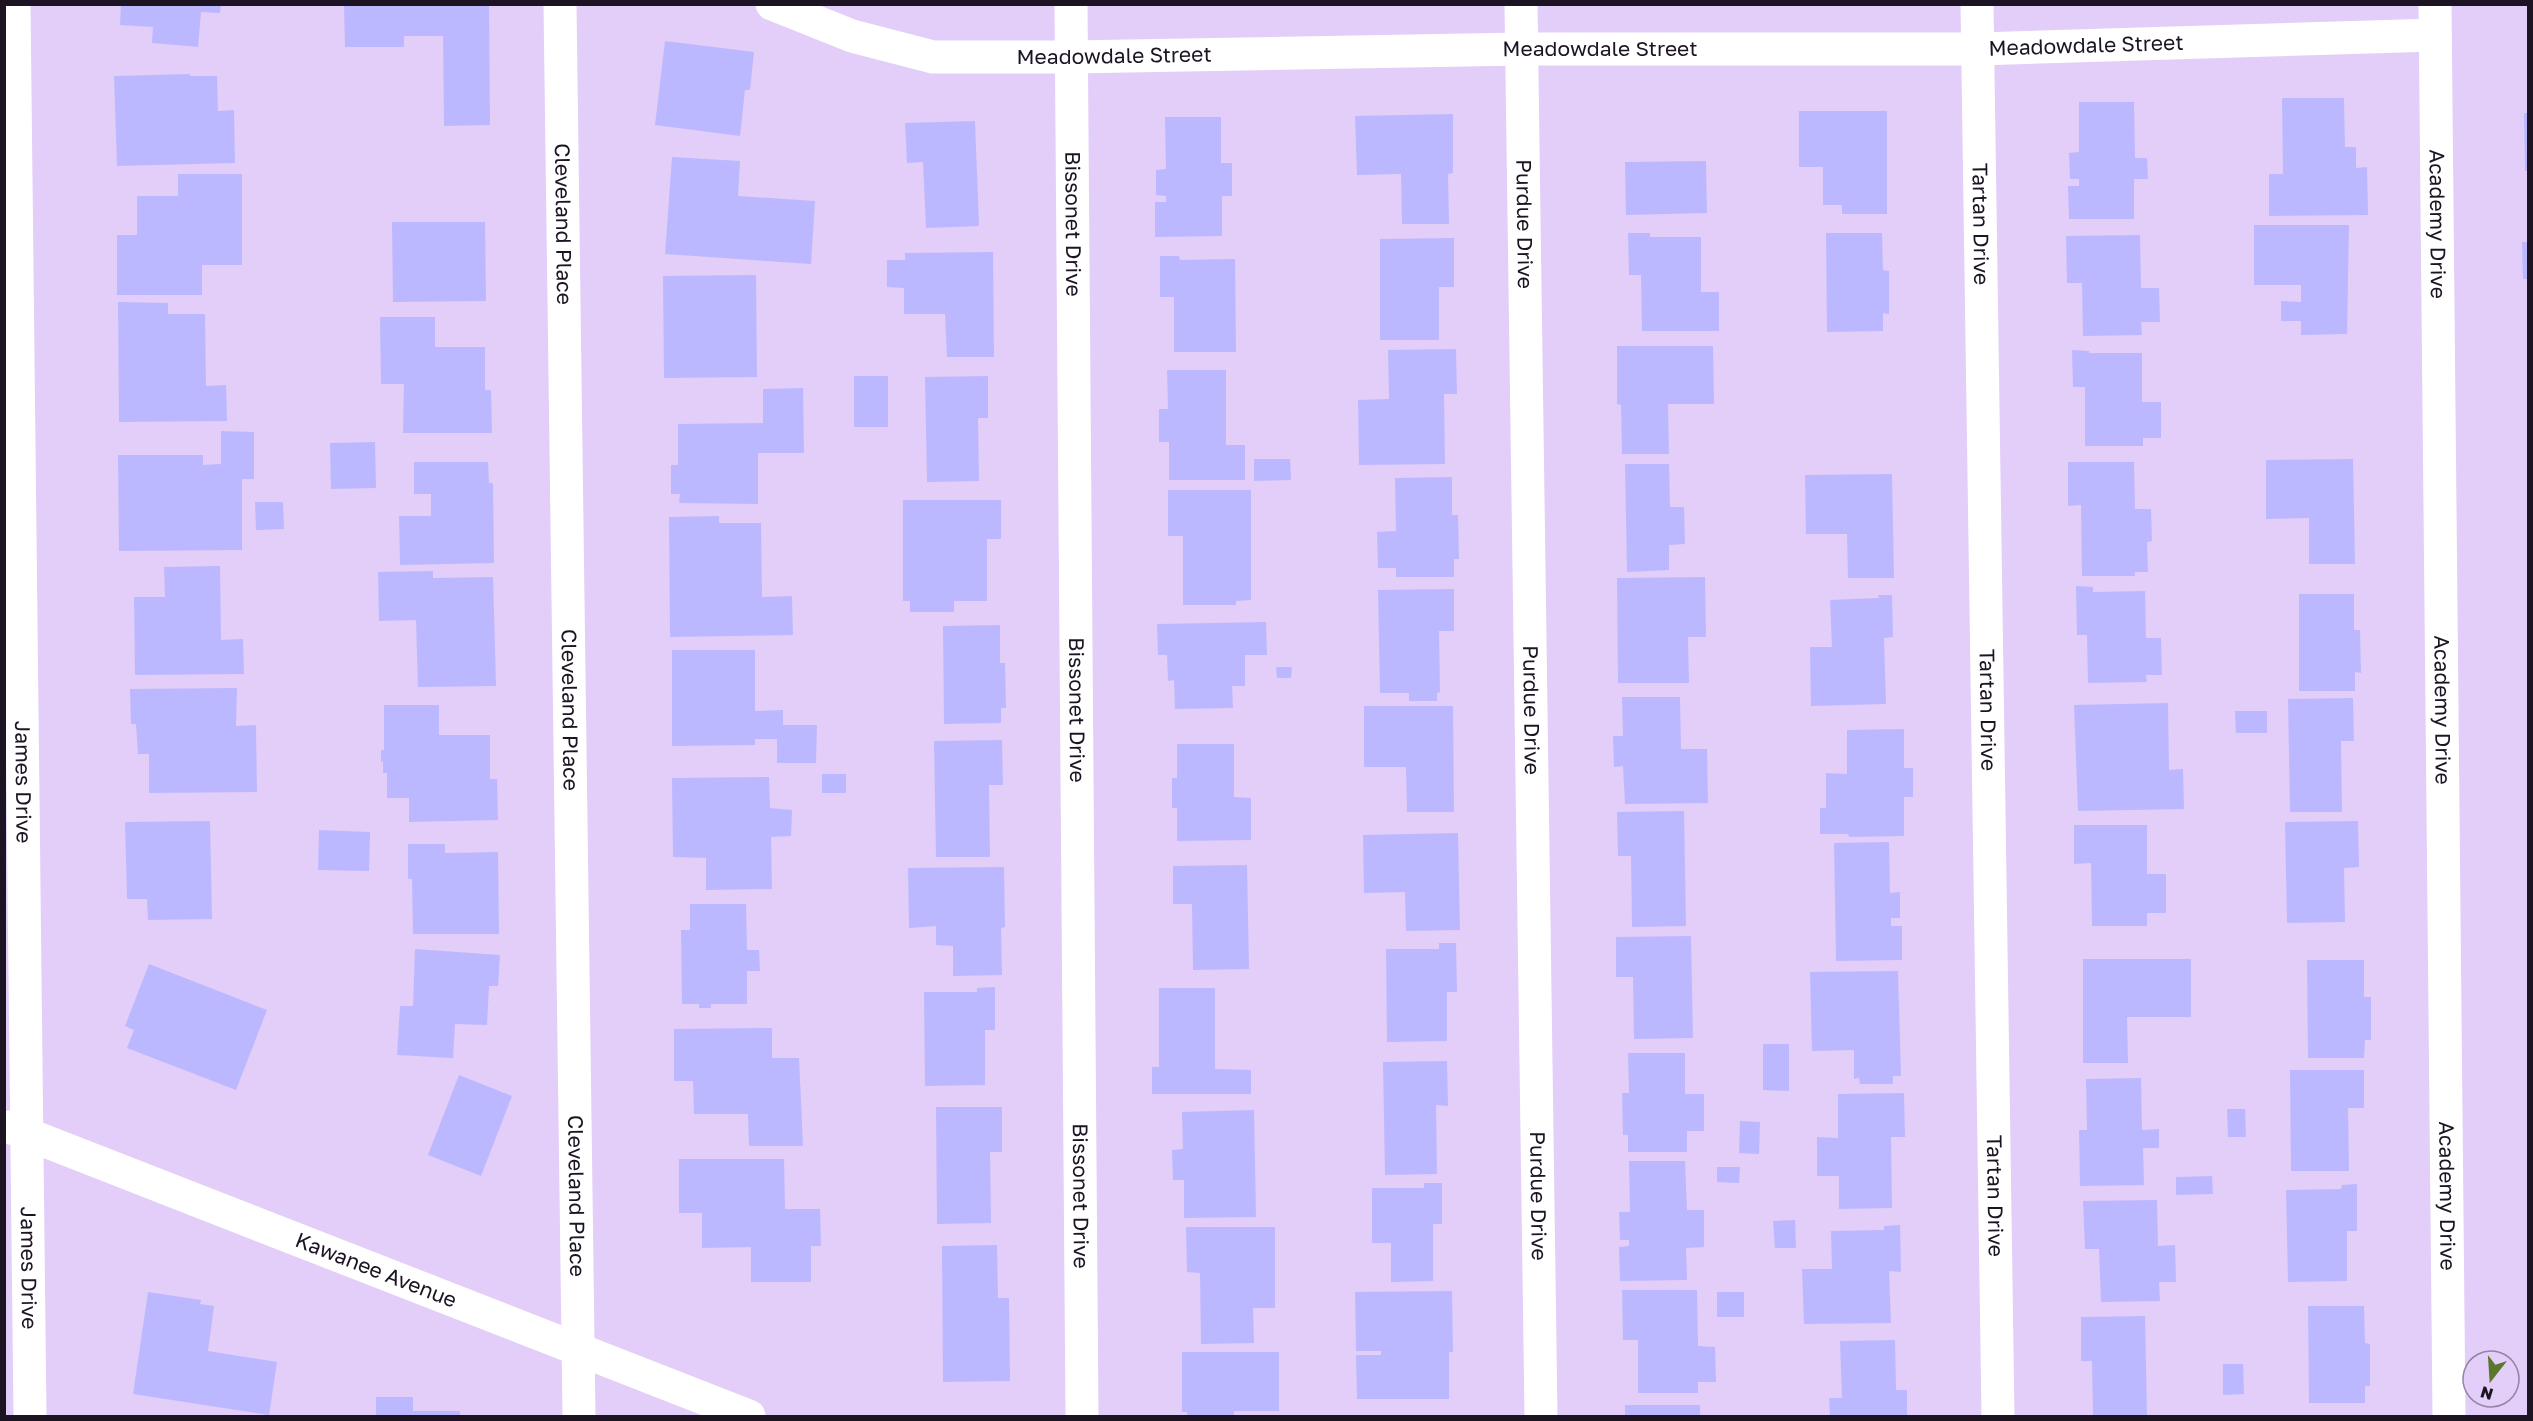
<svg xmlns="http://www.w3.org/2000/svg" width="2533" height="1421" viewBox="0 0 2533 1421" font-family="'Golos Text',sans-serif">
<style>
.building{fill:#bcb8ff}
.lines{fill:none;stroke-linecap:round;stroke-linejoin:round}
.minor{stroke:#fff;stroke-width:33}
.labels{text-anchor:middle;stroke-width:4.5;stroke-linejoin:round;paint-order:stroke}
.street-label{font-size:21px;fill:#1c1423;stroke:#e2cef8}
</style>
<rect width="100%" height="100%" fill="#e2cef8"/>
<g class="building">
<polygon points="121,4 221,4 220,13 201,12 198,47 152,43 153,27 120,25"/>
<polygon points="344,4 489,4 490,125 444,126 443,36 404,36 404,47 345,47"/>
<polygon points="665,41 754,52 750,90 745,90 740,136 655,125"/>
<polygon points="190,74 190,76 217,76 218,111 234,110 235,163 117,166 114,76"/>
<polygon points="2282,98 2344,98 2345,147 2356,147 2356,168 2367,167 2368,215 2269,216 2269,174 2283,174"/>
<polygon points="2079,102 2134,102 2135,158 2147,158 2148,179 2134,179 2134,219 2069,219 2068,186 2079,186 2079,179 2070,179 2069,153 2079,152"/>
<polygon points="1799,111 1887,111 1887,214 1842,214 1842,205 1823,205 1823,167 1799,167"/>
<polygon points="2524,113 2528,113 2528,171 2525,171"/>
<polygon points="1453,114 1453,173 1448,174 1449,224 1402,224 1401,174 1357,175 1355,116"/>
<polygon points="1165,117 1221,117 1221,163 1232,163 1232,196 1222,196 1222,236 1155,237 1155,202 1166,202 1166,196 1156,195 1156,170 1166,169"/>
<polygon points="975,121 979,226 926,228 923,162 907,163 905,123"/>
<polygon points="672,157 740,161 738,196 815,201 811,264 665,254"/>
<polygon points="1706,161 1707,213 1626,215 1625,162"/>
<polygon points="178,174 242,174 242,265 202,265 202,295 117,295 117,235 137,235 137,196 178,196"/>
<polygon points="392,222 485,222 486,301 393,302"/>
<polygon points="2254,225 2349,225 2347,334 2301,335 2301,321 2281,321 2281,301 2301,302 2301,285 2254,285"/>
<polygon points="1628,233 1650,233 1650,237 1701,237 1701,292 1719,292 1719,331 1642,331 1641,275 1629,275"/>
<polygon points="1826,233 1882,233 1883,270 1889,271 1889,314 1883,313 1883,331 1827,332"/>
<polygon points="2140,235 2141,288 2159,288 2160,322 2141,322 2142,335 2083,336 2082,283 2067,283 2066,236"/>
<polygon points="1454,238 1454,287 1439,287 1439,340 1380,340 1380,239"/>
<polygon points="2522,242 2528,242 2528,279 2523,279"/>
<polygon points="993,252 994,357 947,357 945,314 904,314 904,288 887,287 887,260 905,260 905,253"/>
<polygon points="1160,256 1179,256 1180,260 1235,259 1236,352 1174,352 1174,297 1160,297"/>
<polygon points="756,275 757,377 664,378 663,276"/>
<polygon points="118,302 168,303 168,314 205,314 206,386 226,385 227,421 119,422"/>
<polygon points="380,317 435,317 435,347 485,347 485,390 491,390 492,433 403,433 404,384 381,384"/>
<polygon points="1617,346 1713,346 1714,404 1668,404 1669,454 1622,454 1621,405 1617,404"/>
<polygon points="1456,349 1457,394 1444,394 1445,464 1359,465 1358,400 1389,399 1388,350"/>
<polygon points="2072,350 2089,351 2089,353 2142,353 2142,402 2161,402 2161,438 2143,438 2143,446 2085,446 2085,387 2073,387"/>
<polygon points="1167,370 1226,370 1226,445 1245,445 1245,480 1169,480 1169,442 1159,442 1159,409 1168,409"/>
<rect x="854" y="376" width="34" height="51"/>
<polygon points="988,376 988,418 978,418 979,481 927,482 925,377"/>
<polygon points="803,388 804,453 758,453 758,504 679,503 680,494 671,494 671,465 678,465 678,424 763,423 763,389"/>
<polygon points="221,431 254,432 254,479 242,479 242,550 119,551 118,455 203,455 203,465 221,464"/>
<polygon points="375,442 376,488 331,489 330,443"/>
<polygon points="1254,459 1290,459 1291,480 1254,481"/>
<polygon points="2353,459 2355,564 2309,564 2309,518 2266,519 2266,460"/>
<polygon points="414,462 488,462 489,483 493,483 494,563 400,565 399,516 431,516 431,494 414,494"/>
<polygon points="2068,462 2134,462 2135,509 2151,509 2152,541 2147,542 2148,572 2135,572 2135,576 2082,576 2081,505 2068,506"/>
<polygon points="1625,464 1669,464 1670,507 1684,507 1685,544 1669,545 1669,570 1627,572"/>
<polygon points="1892,474 1894,578 1848,578 1847,534 1806,534 1805,475"/>
<polygon points="1452,477 1452,515 1458,515 1459,559 1454,559 1454,577 1396,577 1396,568 1378,568 1377,532 1396,531 1395,478"/>
<polygon points="1168,490 1251,490 1251,600 1236,601 1236,605 1183,605 1183,536 1168,536"/>
<polygon points="903,500 1001,500 1001,539 987,539 987,601 954,601 954,612 910,612 910,601 903,601"/>
<polygon points="255,502 283,502 284,529 256,530"/>
<polygon points="719,516 719,523 761,523 762,597 792,596 793,635 670,637 669,517"/>
<polygon points="220,566 221,640 243,639 244,674 135,675 134,597 165,597 164,567"/>
<polygon points="433,571 433,578 493,577 496,686 418,687 416,620 379,621 378,572"/>
<polygon points="1705,577 1706,637 1688,637 1689,683 1618,683 1617,578"/>
<polygon points="2076,586 2093,587 2093,592 2145,591 2146,638 2161,638 2162,675 2146,675 2147,682 2088,683 2087,635 2077,635"/>
<polygon points="1454,589 1454,631 1439,631 1440,692 1437,693 1437,701 1409,701 1409,693 1380,693 1378,590"/>
<polygon points="2299,594 2354,594 2354,630 2360,630 2361,673 2355,672 2355,691 2299,691"/>
<polygon points="1878,595 1892,595 1893,637 1884,638 1886,704 1811,706 1810,647 1832,647 1830,600 1879,598"/>
<polygon points="1266,622 1267,655 1245,655 1245,686 1232,686 1233,708 1175,709 1174,680 1168,681 1167,655 1158,655 1157,624"/>
<polygon points="1000,625 1000,663 1005,663 1006,708 1001,708 1001,723 944,724 943,626"/>
<polygon points="672,650 755,650 755,711 783,710 783,725 817,725 816,763 777,763 777,739 755,739 755,745 672,746"/>
<polygon points="1276,667 1292,667 1291,678 1277,678"/>
<polygon points="237,688 236,726 256,725 257,792 149,793 149,754 138,754 136,724 131,724 130,689"/>
<polygon points="1622,697 1680,697 1681,749 1707,749 1708,803 1625,804 1623,766 1614,767 1613,736 1623,736"/>
<polygon points="2353,698 2354,741 2341,741 2342,812 2290,812 2288,699"/>
<polygon points="2168,703 2169,770 2183,769 2184,809 2078,811 2074,705"/>
<polygon points="384,705 439,705 439,735 490,735 490,779 497,779 498,820 409,822 409,798 387,798 387,773 383,773 383,761 381,762 381,750 384,750"/>
<polygon points="1364,706 1453,706 1454,812 1407,812 1406,767 1364,767"/>
<polygon points="2235,711 2267,711 2267,733 2236,733"/>
<polygon points="1904,729 1904,768 1913,768 1913,797 1904,797 1904,836 1849,837 1848,834 1820,834 1820,808 1826,808 1826,773 1847,774 1847,730"/>
<polygon points="1002,740 1003,785 989,785 990,857 936,857 934,741"/>
<polygon points="1177,744 1234,744 1234,797 1251,798 1251,840 1177,841 1177,808 1172,808 1172,778 1177,778"/>
<rect x="822" y="774" width="24" height="19"/>
<polygon points="769,777 770,808 792,810 791,836 771,837 772,889 706,890 706,858 673,857 672,778"/>
<polygon points="1684,811 1686,926 1632,927 1631,856 1618,856 1617,812"/>
<polygon points="210,821 212,919 148,920 147,899 127,899 125,822"/>
<polygon points="2358,821 2359,867 2344,868 2345,922 2287,923 2285,822"/>
<polygon points="2074,825 2147,825 2147,874 2166,874 2166,913 2147,913 2147,926 2092,926 2091,863 2074,864"/>
<polygon points="319,830 370,832 369,871 318,870"/>
<polygon points="1458,833 1460,930 1406,931 1405,892 1364,893 1363,835"/>
<polygon points="1889,842 1890,893 1900,892 1900,918 1891,918 1891,926 1902,926 1902,960 1836,961 1834,843"/>
<polygon points="408,844 445,844 445,853 498,852 499,934 413,934 412,879 408,879"/>
<polygon points="1247,865 1249,969 1193,970 1192,904 1173,904 1173,866"/>
<polygon points="1004,867 1005,927 1001,928 1002,975 953,976 953,946 936,945 936,926 909,928 908,868"/>
<polygon points="690,904 746,904 747,950 759,950 760,971 747,971 747,1004 711,1004 711,1008 699,1008 699,1004 682,1004 681,930 690,930"/>
<polygon points="1691,936 1693,1038 1634,1039 1633,977 1616,977 1616,937"/>
<polygon points="1439,943 1456,943 1457,992 1447,992 1447,1041 1387,1042 1386,949 1439,949"/>
<polygon points="415,949 500,955 498,986 489,986 487,1025 455,1024 453,1058 397,1055 400,1006 413,1006"/>
<polygon points="2083,959 2191,959 2191,1017 2127,1017 2128,1063 2083,1063"/>
<polygon points="2307,960 2364,960 2364,997 2371,997 2371,1040 2365,1040 2364,1058 2308,1058"/>
<polygon points="149,964 267,1010 236,1090 127,1048 134,1030 125,1026"/>
<polygon points="1898,971 1901,1076 1893,1076 1893,1084 1860,1084 1859,1078 1854,1079 1854,1050 1812,1051 1810,972"/>
<polygon points="995,987 995,1030 985,1030 985,1085 925,1086 924,992 977,992 977,988"/>
<polygon points="1159,988 1215,988 1215,1069 1251,1070 1251,1094 1152,1094 1152,1067 1159,1067"/>
<polygon points="772,1028 772,1058 799,1058 803,1146 749,1146 748,1114 694,1114 693,1081 674,1081 674,1029"/>
<polygon points="1763,1044 1789,1044 1789,1091 1763,1090"/>
<polygon points="1628,1053 1685,1053 1685,1094 1704,1094 1704,1131 1687,1131 1687,1152 1628,1152 1628,1135 1623,1135 1622,1093 1629,1093"/>
<polygon points="1447,1061 1448,1106 1436,1105 1437,1174 1385,1175 1383,1062"/>
<polygon points="2290,1070 2364,1070 2364,1108 2348,1108 2349,1171 2291,1171"/>
<polygon points="459,1075 512,1096 481,1176 428,1155"/>
<polygon points="2141,1078 2142,1130 2159,1129 2159,1148 2143,1148 2144,1185 2080,1186 2079,1130 2087,1130 2086,1079"/>
<polygon points="1904,1093 1905,1137 1891,1137 1892,1208 1839,1209 1839,1176 1817,1176 1817,1137 1838,1138 1838,1094"/>
<polygon points="936,1107 1002,1107 1002,1152 990,1152 991,1223 937,1224"/>
<polygon points="2227,1109 2245,1109 2246,1137 2228,1137"/>
<polygon points="1254,1110 1256,1217 1184,1218 1184,1180 1173,1180 1172,1150 1183,1149 1182,1112"/>
<polygon points="1740,1121 1760,1122 1759,1154 1739,1153"/>
<polygon points="679,1159 784,1159 785,1209 820,1209 821,1246 811,1246 811,1282 751,1282 751,1247 702,1248 702,1213 679,1213"/>
<polygon points="1629,1161 1685,1161 1687,1210 1704,1210 1704,1247 1686,1248 1687,1280 1620,1281 1619,1247 1629,1246 1629,1240 1620,1240 1619,1212 1630,1212"/>
<polygon points="1717,1167 1740,1167 1739,1183 1717,1182"/>
<polygon points="2212,1176 2213,1194 2176,1195 2176,1177"/>
<polygon points="1424,1183 1442,1183 1442,1224 1433,1224 1433,1281 1391,1282 1391,1243 1372,1243 1372,1188 1424,1188"/>
<polygon points="2357,1184 2357,1231 2347,1231 2347,1281 2288,1282 2286,1190 2341,1189 2342,1185"/>
<polygon points="2157,1200 2158,1246 2175,1245 2176,1282 2159,1282 2160,1301 2101,1302 2099,1249 2085,1249 2083,1201"/>
<polygon points="1795,1220 1796,1248 1775,1248 1773,1221"/>
<polygon points="1900,1225 1901,1272 1889,1271 1891,1323 1804,1324 1802,1269 1832,1269 1831,1231 1884,1230 1884,1226"/>
<polygon points="1186,1227 1275,1227 1275,1308 1253,1308 1254,1343 1201,1344 1200,1273 1187,1272"/>
<polygon points="997,1245 998,1298 1009,1298 1010,1381 943,1382 942,1246"/>
<polygon points="1622,1290 1697,1290 1698,1346 1715,1347 1716,1382 1698,1382 1698,1393 1638,1393 1638,1340 1623,1340"/>
<polygon points="1452,1291 1453,1352 1449,1352 1449,1399 1357,1399 1356,1355 1381,1355 1381,1351 1356,1351 1355,1292"/>
<polygon points="148,1292 201,1300 200,1304 214,1306 208,1351 277,1362 269,1415 133,1394"/>
<rect x="1717" y="1292" width="27" height="25"/>
<polygon points="2308,1306 2364,1306 2365,1343 2370,1344 2370,1386 2365,1386 2365,1403 2309,1403"/>
<polygon points="2145,1316 2147,1416 2093,1416 2092,1361 2081,1361 2081,1317"/>
<polygon points="1895,1340 1896,1390 1907,1390 1907,1416 1830,1416 1829,1398 1842,1398 1840,1341"/>
<polygon points="1182,1352 1279,1352 1279,1411 1234,1411 1234,1416 1187,1416 1187,1412 1182,1412"/>
<polygon points="2223,1364 2243,1364 2244,1394 2223,1395"/>
<polygon points="376,1397 413,1397 413,1411 460,1411 460,1416 376,1416"/>
<rect x="1625" y="1405" width="75" height="11"/>
</g>
<g class="lines">
<g class="minor">
<path id="s1" d="M14,4L30,1416"/>
<path id="s2" d="M560,4L579,1416"/>
<path id="s3" d="M772,4L852,36L933,57H1072L1522,49H1978L2435,35"/>
<path id="s4" d="M1071,4L1082,1416"/>
<path id="s5" d="M1521,4L1541,1416"/>
<path id="s6" d="M1977,4L1998,1416"/>
<path id="s7" d="M2435,4L2449,1416"/>
<path id="s8" d="M9,1127L749,1416"/>
</g>
</g>
<g class="labels">
<g class="street-label">
<text dy="7" stroke="none"><textPath href="#s3" startOffset="1323">Meadowdale Street</textPath></text>
<text dy="7" stroke="none"><textPath href="#s3" startOffset="837">Meadowdale Street</textPath></text>
<text dy="7" stroke="none"><textPath href="#s3" startOffset="351">Meadowdale Street</textPath></text>
<text dy="7" stroke="none"><textPath href="#s2" startOffset="220">Cleveland Place</textPath></text>
<text dy="7" stroke="none"><textPath href="#s4" startOffset="220">Bissonet Drive</textPath></text>
<text dy="7" stroke="none"><textPath href="#s5" startOffset="220">Purdue Drive</textPath></text>
<text dy="7" stroke="none"><textPath href="#s6" startOffset="220">Tartan Drive</textPath></text>
<text dy="7" stroke="none"><textPath href="#s7" startOffset="220">Academy Drive</textPath></text>
<text dy="7" stroke="none"><textPath href="#s2" startOffset="706">Cleveland Place</textPath></text>
<text dy="7" stroke="none"><textPath href="#s4" startOffset="706">Bissonet Drive</textPath></text>
<text dy="7" stroke="none"><textPath href="#s5" startOffset="706">Purdue Drive</textPath></text>
<text dy="7" stroke="none"><textPath href="#s6" startOffset="706">Tartan Drive</textPath></text>
<text dy="7" stroke="none"><textPath href="#s7" startOffset="706">Academy Drive</textPath></text>
<text dy="7" stroke="none"><textPath href="#s1" startOffset="778">James Drive</textPath></text>
<text dy="7" stroke="none"><textPath href="#s2" startOffset="1192">Cleveland Place</textPath></text>
<text dy="7" stroke="none"><textPath href="#s4" startOffset="1192">Bissonet Drive</textPath></text>
<text dy="7" stroke="none"><textPath href="#s5" startOffset="1192">Purdue Drive</textPath></text>
<text dy="7" stroke="none"><textPath href="#s6" startOffset="1192">Tartan Drive</textPath></text>
<text dy="7" stroke="none"><textPath href="#s7" startOffset="1192">Academy Drive</textPath></text>
<text dy="7" stroke="none"><textPath href="#s1" startOffset="1264">James Drive</textPath></text>
<text dy="7" stroke="none"><textPath href="#s8" startOffset="394">Kawanee Avenue</textPath></text>
</g>
</g>
<rect width="2533" height="1421" fill="none" stroke="#1c1423" stroke-width="12"/>
<g transform="translate(2491 1379) rotate(197)"><circle r="28" fill="#e2cef8" stroke="#9384a3" stroke-width="1.5"/>
<path d="M0-4.5L10 22L0 15L-10 22Z" fill="#5b772b"/>
<text y="-9" font-size="16" font-weight="bold" text-anchor="middle" fill="#1c1423">N</text>
</g>
</svg>
